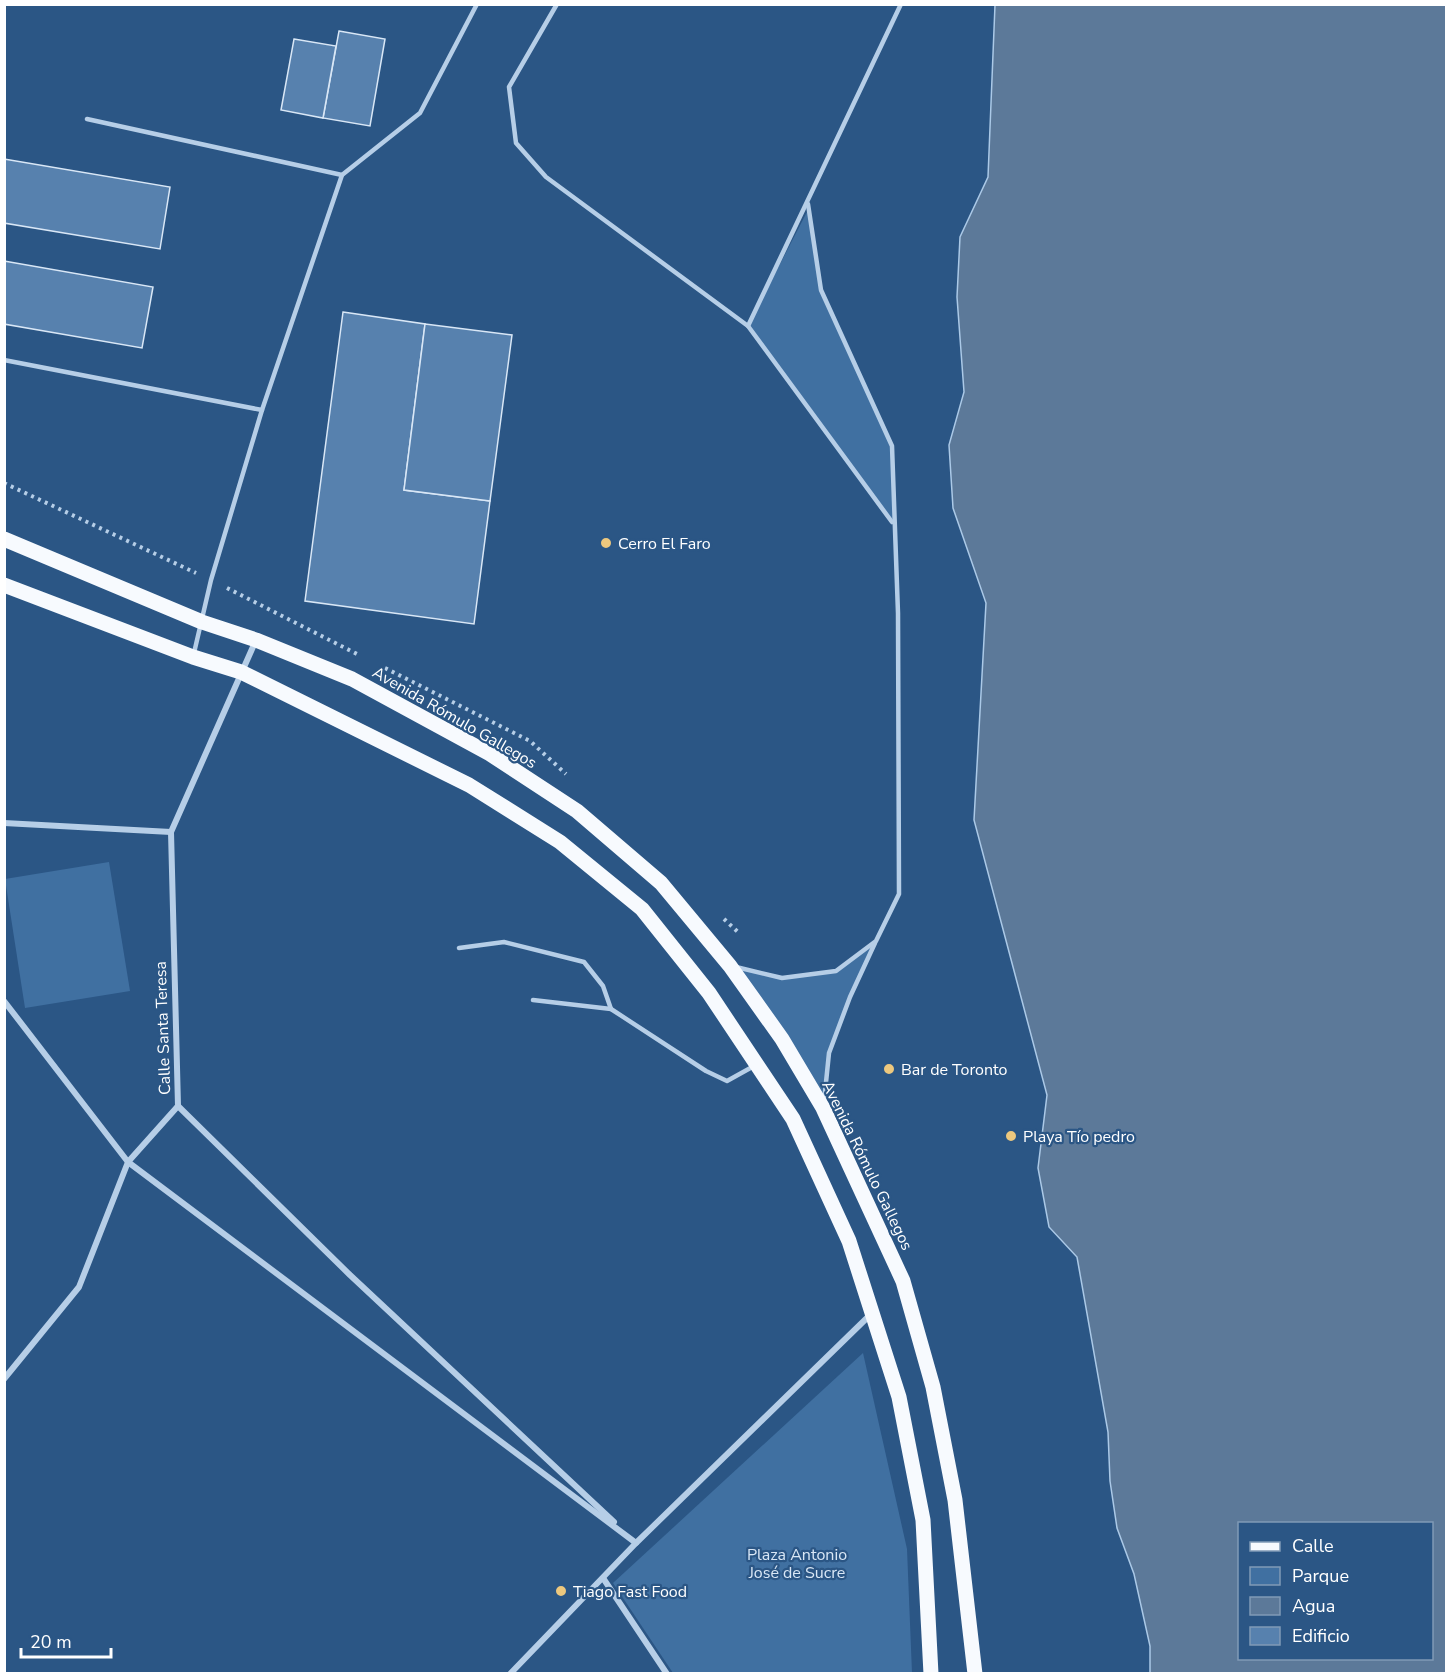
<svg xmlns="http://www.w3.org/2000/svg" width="1451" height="1678" viewBox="0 0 1451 1678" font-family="'Nunito Sans',sans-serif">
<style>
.green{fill:#4070a1}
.water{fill:#5c7999;stroke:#abc9e7;stroke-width:1.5;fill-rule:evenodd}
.building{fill:#5781ae;stroke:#d9e7f6;stroke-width:1.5}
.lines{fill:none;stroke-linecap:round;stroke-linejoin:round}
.path{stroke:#b6cee7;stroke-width:4;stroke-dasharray:3 4.5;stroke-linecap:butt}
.service{stroke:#b6cee7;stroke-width:4.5}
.minor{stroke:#b6cee7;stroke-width:6}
.primary{stroke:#f7fafe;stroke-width:15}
.poi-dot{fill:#edc87e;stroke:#2b5685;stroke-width:2}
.labels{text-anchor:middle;stroke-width:4.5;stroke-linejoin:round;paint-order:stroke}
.poi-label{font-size:16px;fill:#fff;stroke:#2b5685;text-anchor:start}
.street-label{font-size:16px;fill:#fff;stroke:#2b5685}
.park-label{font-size:16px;fill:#d9e7f6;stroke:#2b5685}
</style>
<rect width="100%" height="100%" fill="#2b5685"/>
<g class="green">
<polygon points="808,210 821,290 892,446 893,523 748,326"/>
<polygon points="109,862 130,991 25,1008 5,879"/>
<polygon points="876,941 850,997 829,1053 823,1108 730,966 782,978 836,971"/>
<polygon points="863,1353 907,1549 912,1673 673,1673 613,1583"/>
</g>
<path class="water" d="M995,5H1446V1673H1150V1646L1134,1574L1117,1528L1110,1481L1108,1432L1077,1257L1049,1227L1038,1168L1047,1095L974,820L986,603L953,508L949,445L964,392L957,297L960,237L988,177ZM1240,1524H1432V1658H1240Z"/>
<g class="building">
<polygon points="339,31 385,39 370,126 323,118"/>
<polygon points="294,39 336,46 323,118 281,110"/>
<polygon points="4,159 170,187 160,249 4,223"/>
<polygon points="4,261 153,287 142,348 4,324"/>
<polygon points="343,312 425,324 404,490 490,501 474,624 305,601"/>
<polygon points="425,324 512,335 490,501 404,490"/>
</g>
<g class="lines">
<g class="path">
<polyline points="4,483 196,573"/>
<polyline points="227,588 357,654"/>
<polyline points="385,668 530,741 566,774"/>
<polyline points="724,919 739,933"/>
</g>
<g class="service">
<polyline points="557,4 509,87 516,143 546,177 748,326 901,4"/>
<polyline points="87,119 342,175"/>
<polyline points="748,326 892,522"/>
<polyline points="4,360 262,410"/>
<polyline points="194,653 211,580 262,410 342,175 420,113 477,4"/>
<polyline points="459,948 504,942 584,962 603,986 611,1009"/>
<polyline points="736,967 782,978 836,971 876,941 899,894 898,613 892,446 821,290 808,204"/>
<polyline points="533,1000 611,1009 706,1071 727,1081 754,1066"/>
<polyline points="824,1102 829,1053 850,997 875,943"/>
</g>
<g class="minor">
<polyline points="4,823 171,832"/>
<polyline points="4,1001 128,1162 636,1543"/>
<polyline points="178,1106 350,1275 614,1522"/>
<polyline points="4,1379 79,1287 128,1162 178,1106 171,832 256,640"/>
<polyline points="603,1578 667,1674"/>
<polyline points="510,1674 636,1543 871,1314"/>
</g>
<g class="primary">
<polyline points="4,539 202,622 256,640 352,679 490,754 577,811 661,883 730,966 782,1039 823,1108 903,1281 933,1387 955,1500 975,1674"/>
<polyline points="4,585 193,657 241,672 469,785 560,842 642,909 709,993 793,1119 849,1241 899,1397 923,1520 931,1674"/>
</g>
</g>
<g class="poi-dot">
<circle cx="606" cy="543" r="6"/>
<circle cx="889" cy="1069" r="6"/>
<circle cx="1011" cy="1136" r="6"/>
<circle cx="561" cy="1591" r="6"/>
</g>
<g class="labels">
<g class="poi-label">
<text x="618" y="549">Cerro El Faro</text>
<text x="901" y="1075">Bar de Toronto</text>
<text x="1023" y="1142">Playa Tío pedro</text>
<text x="573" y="1597">Tiago Fast Food</text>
</g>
<g class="street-label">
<text transform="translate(455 717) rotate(30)" y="6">Avenida Rómulo Gallegos</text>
<text transform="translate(162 1028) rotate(-92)" y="6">Calle Santa Teresa</text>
<text transform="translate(868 1165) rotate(64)" y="6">Avenida Rómulo Gallegos</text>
</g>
<g class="park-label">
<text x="797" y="1560">Plaza Antonio<tspan x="797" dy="18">José de Sucre</tspan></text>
</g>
</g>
<rect width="1451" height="1678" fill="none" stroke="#ffffff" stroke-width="12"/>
<rect x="1238" y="1522" width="195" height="138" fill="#2b5685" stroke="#809ab6" stroke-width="1.5"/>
<rect x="1250" y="1542" width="30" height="9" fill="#f7fafe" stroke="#809ab6" stroke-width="1.5"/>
<text x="1292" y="1552" font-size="18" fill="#ffffff">Calle</text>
<rect x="1250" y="1567" width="30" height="18" fill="#4070a1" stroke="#809ab6" stroke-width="1.5"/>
<text x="1292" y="1582" font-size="18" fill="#ffffff">Parque</text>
<rect x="1250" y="1597" width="30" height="18" fill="#5c7999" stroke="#809ab6" stroke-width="1.5"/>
<text x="1292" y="1612" font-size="18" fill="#ffffff">Agua</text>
<rect x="1250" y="1627" width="30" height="18" fill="#5781ae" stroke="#809ab6" stroke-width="1.5"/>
<text x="1292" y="1642" font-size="18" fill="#ffffff">Edificio</text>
<path d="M21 1648v9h90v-9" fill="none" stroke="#ffffff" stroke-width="3"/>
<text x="30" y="1648" font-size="18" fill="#ffffff" stroke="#2b5685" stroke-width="4.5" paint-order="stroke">20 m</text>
</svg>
